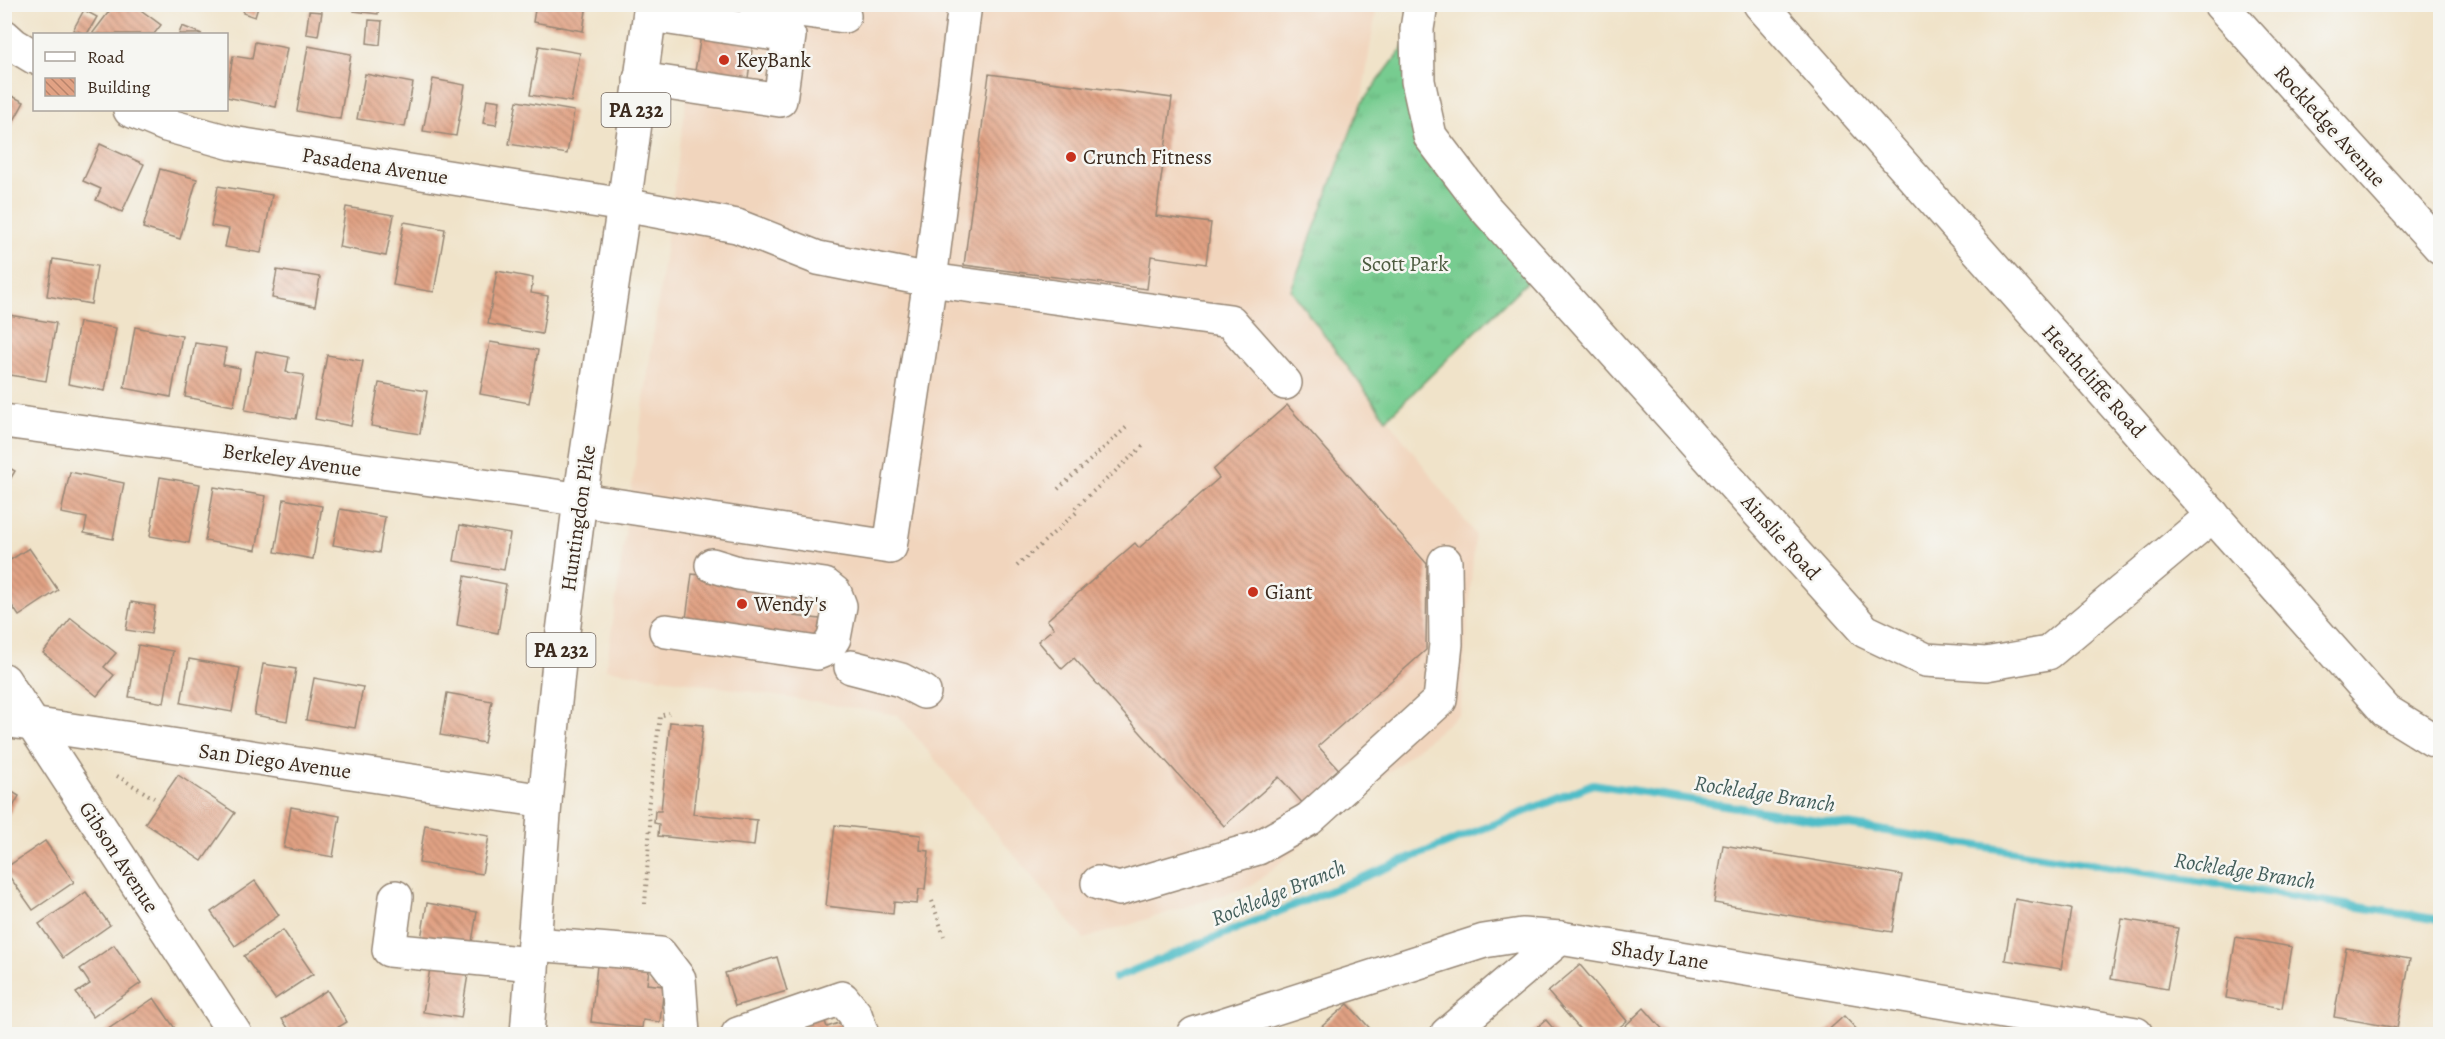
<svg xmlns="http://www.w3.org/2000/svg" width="2445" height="1039" viewBox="0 0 2445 1039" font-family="Alegreya,serif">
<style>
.built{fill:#f1d5bd}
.grass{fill:url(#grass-tufts);stroke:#597b57;stroke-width:1.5}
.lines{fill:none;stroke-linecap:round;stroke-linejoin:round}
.stream{stroke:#50bdc8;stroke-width:8}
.building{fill:url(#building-back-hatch)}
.minor-casing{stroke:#968674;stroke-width:36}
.major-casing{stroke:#968674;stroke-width:36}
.path{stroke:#968674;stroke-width:4;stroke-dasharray:1.5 4.5;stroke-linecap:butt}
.minor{stroke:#fff;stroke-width:33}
.major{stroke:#fff;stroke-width:33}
.poi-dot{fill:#c8321e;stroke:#f6f6f2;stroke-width:2}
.labels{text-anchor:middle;stroke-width:5;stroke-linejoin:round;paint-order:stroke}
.shield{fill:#f6f6f2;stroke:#73675e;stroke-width:1.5}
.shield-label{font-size:20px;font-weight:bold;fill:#3b2a1e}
.poi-label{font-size:21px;fill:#3b2a1e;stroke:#f6f6f2;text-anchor:start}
.street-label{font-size:21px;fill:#3b2a1e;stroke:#f6f6f2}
.park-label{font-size:21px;fill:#4d5b40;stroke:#f6f6f2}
.water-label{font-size:22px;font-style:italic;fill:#425d5a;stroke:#f6f6f2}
</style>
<defs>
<pattern id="grass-tufts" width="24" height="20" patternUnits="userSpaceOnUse" patternTransform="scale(1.5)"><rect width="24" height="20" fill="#77cc90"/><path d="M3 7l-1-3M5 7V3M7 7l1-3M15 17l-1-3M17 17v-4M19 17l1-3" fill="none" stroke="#68af7c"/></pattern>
<pattern id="building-back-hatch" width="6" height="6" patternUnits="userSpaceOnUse" patternTransform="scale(1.5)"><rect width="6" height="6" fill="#e1a284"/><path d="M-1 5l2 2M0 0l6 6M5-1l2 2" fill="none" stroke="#b8846b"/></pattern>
</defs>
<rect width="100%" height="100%" fill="#f6f6f2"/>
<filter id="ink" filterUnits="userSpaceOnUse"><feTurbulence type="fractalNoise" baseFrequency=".0167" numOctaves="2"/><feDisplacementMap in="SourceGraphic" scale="12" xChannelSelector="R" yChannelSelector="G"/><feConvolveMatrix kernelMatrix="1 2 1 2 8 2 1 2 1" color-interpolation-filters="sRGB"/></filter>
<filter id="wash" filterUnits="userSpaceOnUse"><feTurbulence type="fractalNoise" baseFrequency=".008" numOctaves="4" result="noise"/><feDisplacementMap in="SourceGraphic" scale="24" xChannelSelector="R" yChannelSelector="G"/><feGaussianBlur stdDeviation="1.35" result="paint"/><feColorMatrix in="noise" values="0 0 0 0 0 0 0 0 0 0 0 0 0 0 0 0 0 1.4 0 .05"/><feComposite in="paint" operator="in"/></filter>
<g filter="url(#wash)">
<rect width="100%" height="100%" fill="#f0e3c9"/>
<polygon class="built" points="700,5 1377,5 1361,104 1291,290 1475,534 1460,713 1252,886 1084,939 898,715 606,669"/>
<polygon class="grass" points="1417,29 1430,136 1541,268 1386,419 1291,290 1361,104"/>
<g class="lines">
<polyline class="stream" points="1115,978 1593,784 2440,920"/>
</g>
<g id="blocks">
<g class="building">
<polygon points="245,4 259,4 255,17 243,13"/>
<polygon points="355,4 379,4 378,14 354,11"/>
<polygon points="536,4 587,4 583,31 533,22"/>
<polygon points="114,5 134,5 161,25 154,34 92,34"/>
<polygon points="84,10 97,17 87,34 73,30"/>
<polygon points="309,11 322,12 318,36 306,34"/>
<polygon points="369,20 382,21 380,45 367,43"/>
<polygon points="182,26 202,34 179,34"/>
<polygon points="701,35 753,43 747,85 694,77"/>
<polygon points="255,42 287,48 276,107 226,97 233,56 252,59"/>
<polygon points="308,46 351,54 340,119 297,111"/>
<polygon points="539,46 580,53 571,102 530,95"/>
<polygon points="365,74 413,83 405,127 357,119"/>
<polygon points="989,74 1172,98 1156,216 1211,223 1206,264 1151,256 1147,289 964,265"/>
<polygon points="433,79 465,85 456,136 423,131"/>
<polygon points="4,92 24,102 4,139"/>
<polygon points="487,99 500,101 496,125 483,123"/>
<polygon points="517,101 574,111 567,154 509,144"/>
<polygon points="100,144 144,164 122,212 96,200 101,189 83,181"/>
<polygon points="160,169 197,179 180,239 143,228"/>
<polygon points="218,186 272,195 261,253 225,247 229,229 211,226"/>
<polygon points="346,207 394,215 386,256 339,247"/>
<polygon points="404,222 445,229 434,292 393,285"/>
<polygon points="53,259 97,266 91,304 47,296"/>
<polygon points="277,270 320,277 315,306 272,298"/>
<polygon points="497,271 533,278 531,293 548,296 542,334 488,324"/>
<polygon points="9,315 56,323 46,381 4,374 4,339"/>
<polygon points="79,322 116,328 105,391 68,384"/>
<polygon points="135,327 182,336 171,397 124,388"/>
<polygon points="490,342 538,350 529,403 480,394"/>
<polygon points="195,343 226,348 223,365 240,368 234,406 185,397"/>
<polygon points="256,351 289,357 286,372 304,375 296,419 245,410"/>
<polygon points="327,355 363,361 351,426 315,419"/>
<polygon points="379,383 427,391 420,434 371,426"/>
<polygon points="1287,405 1427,564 1426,650 1318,746 1343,774 1306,807 1279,777 1224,826 1074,658 1062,669 1038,641 1054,628 1047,620 1135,543 1139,548 1219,478 1213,470"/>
<polygon points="4,465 15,471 4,490"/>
<polygon points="70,472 124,483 113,539 84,533 87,518 61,513"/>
<polygon points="160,477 200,484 189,543 150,536"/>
<polygon points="214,487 266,496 256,550 205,541"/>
<polygon points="284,499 322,506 313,559 275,552"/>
<polygon points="340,509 385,517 379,553 333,545"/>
<polygon points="460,525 510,534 504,570 454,561"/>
<polygon points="29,548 58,590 19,616 4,594 4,564"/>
<polygon points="692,574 757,583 798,593 794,616 820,619 817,643 685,626"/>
<polygon points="465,576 506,584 498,633 457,625"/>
<polygon points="131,602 155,606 151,634 126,630"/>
<polygon points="71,618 116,653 104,667 114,675 97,696 43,653"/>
<polygon points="138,645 173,651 164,703 129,697"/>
<polygon points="189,659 240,668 232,712 181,703"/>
<polygon points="263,664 296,669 287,721 254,715"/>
<polygon points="314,678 363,687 355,728 306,720"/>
<polygon points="447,693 492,701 484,743 440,735"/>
<polygon points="670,722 703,725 693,814 757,820 754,846 658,836 659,824 654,823 655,811 661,811"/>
<polygon points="178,775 235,813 202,861 145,823"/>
<polygon points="4,787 19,796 4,823"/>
<polygon points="291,807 340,816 333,857 284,848"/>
<polygon points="425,825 489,836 482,874 419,863"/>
<polygon points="835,825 921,835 920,850 929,851 925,889 919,889 917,904 894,902 893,914 826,906"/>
<polygon points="45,841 74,882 33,910 4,869"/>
<polygon points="1723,845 1902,875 1892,932 1714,903"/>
<polygon points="255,881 279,915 235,946 211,912"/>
<polygon points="86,892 110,925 63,958 39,924"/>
<polygon points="2015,899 2071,909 2061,969 2005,960"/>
<polygon points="427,903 477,912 471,948 421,939"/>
<polygon points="2122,919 2178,928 2167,989 2111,979"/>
<polygon points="283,930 313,974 275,999 244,956"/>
<polygon points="2236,937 2292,947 2282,1008 2226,998"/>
<polygon points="114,945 141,983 93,1017 76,993 90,984 80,969"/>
<polygon points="2346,948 2410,959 2397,1028 2334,1017"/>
<polygon points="598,956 650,962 647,984 664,986 660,1022 643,1020 642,1028 591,1022"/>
<polygon points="777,957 787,991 735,1006 725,973"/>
<polygon points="431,962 469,968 461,1018 423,1012"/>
<polygon points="1580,965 1627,1021 1611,1034 1584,1034 1548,992"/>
<polygon points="327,990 347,1022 327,1034 292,1034 282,1019"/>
<polygon points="154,998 176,1030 170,1034 101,1034"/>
<polygon points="1348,1004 1375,1034 1313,1034"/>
<polygon points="1644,1008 1664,1031 1660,1034 1633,1034 1625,1026"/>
<polygon points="822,1014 827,1027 851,1019 856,1034 808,1034 804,1020"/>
<polygon points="1844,1016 1861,1034 1824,1034"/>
<polygon points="1546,1020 1558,1034 1529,1034"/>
</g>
</g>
</g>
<g filter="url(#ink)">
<use href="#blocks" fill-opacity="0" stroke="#968674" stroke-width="1.5"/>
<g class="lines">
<defs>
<g id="minor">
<polyline points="755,4 844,16"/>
<polyline points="1421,4 1417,29 1418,81 1430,136 1484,207 1865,631 1926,660 1986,664 2048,653 2213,515"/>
<polyline points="1760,4 2386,711 2433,740 2440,741"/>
<polyline points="2220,4 2440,247"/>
<polyline points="4,36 14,45 34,57"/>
<polyline points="640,79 780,100 789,36 650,15"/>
<polyline points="130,110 166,125 232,143 624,205 737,226 818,258 930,280 1230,321 1285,383"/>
<polyline points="4,421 542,494 890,547 930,280 965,4"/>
<polyline points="666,631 817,653 827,649 834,638 840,606 835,593 825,585 738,573 712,565"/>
<polyline points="851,667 901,680 924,692"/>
<polyline points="4,680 235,1034"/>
<polyline points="4,720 545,801"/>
<polyline points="1098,883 1119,889 1258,848 1309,819 1440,700 1446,644 1445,562"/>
<polyline points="396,897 389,950 532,964"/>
<polyline points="534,944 660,954 679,979 683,1034"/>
<polyline points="738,1034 842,998 855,1014 862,1034"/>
<polyline points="1194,1034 1484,941 1522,935 1560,938 2136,1034"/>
<polyline points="1447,1034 1560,938"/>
</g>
<polyline id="major" points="527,1034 545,801 559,663 580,500 624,205 651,4"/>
</defs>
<use href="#minor" class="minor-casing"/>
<use href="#major" class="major-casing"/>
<g class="path">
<polyline points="1058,489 1127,427"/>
<polyline points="1075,508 1143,446"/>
<polyline points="1017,566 1078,511"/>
<polyline points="117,776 154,798"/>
<polyline points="932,901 944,936"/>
<polyline points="645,904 650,824 648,809 660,716 669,713"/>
</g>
<use href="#minor" class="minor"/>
<use href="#major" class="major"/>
</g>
</g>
<g class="poi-dot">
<circle cx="724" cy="60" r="6"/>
<circle cx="1071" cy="157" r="6"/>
<circle cx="1253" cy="592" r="6"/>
<circle cx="742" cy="604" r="6"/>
</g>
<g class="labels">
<g class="shield">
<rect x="601.5" y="93" width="69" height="34" rx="4.5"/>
<rect x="526.5" y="633" width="69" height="34" rx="4.5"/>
</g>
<g class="shield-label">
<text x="636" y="117">PA 232</text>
<text x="561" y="657">PA 232</text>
</g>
<g class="poi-label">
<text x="736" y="67">KeyBank</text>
<text x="1083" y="164">Crunch Fitness</text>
<text x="1265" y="599">Giant</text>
<text x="754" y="611">Wendy's</text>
</g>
<g class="street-label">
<text transform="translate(2330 126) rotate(48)" y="7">Rockledge Avenue</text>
<text transform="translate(375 166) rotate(9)" y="7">Pasadena Avenue</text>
<text transform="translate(2094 381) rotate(48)" y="7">Heathcliffe Road</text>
<text transform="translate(292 460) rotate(8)" y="7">Berkeley Avenue</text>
<text transform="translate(578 518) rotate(-82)" y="7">Huntingdon Pike</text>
<text transform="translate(1781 537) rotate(48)" y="7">Ainslie Road</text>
<text transform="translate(275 761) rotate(8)" y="7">San Diego Avenue</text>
<text transform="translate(119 857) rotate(57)" y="7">Gibson Avenue</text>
<text transform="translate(1660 955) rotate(9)" y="7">Shady Lane</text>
</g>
<g class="park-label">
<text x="1405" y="271">Scott Park</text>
</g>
<g class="water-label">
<text transform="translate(1765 793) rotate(9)" y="8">Rockledge Branch</text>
<text transform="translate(2245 870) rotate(9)" y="8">Rockledge Branch</text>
<text transform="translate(1278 892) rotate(-22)" y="8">Rockledge Branch</text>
</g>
</g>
<rect width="2445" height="1039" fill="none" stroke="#f6f6f2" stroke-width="24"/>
<rect x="33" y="33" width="195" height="78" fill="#f6f6f2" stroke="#aba49d" stroke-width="1.5"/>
<rect x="45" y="52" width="30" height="9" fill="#ffffff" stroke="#aba49d" stroke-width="1.5"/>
<text x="87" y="63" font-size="18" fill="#3b2a1e">Road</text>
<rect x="45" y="78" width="30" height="18" fill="url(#building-back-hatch)" stroke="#aba49d" stroke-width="1.5"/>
<text x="87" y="93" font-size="18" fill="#3b2a1e">Building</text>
</svg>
